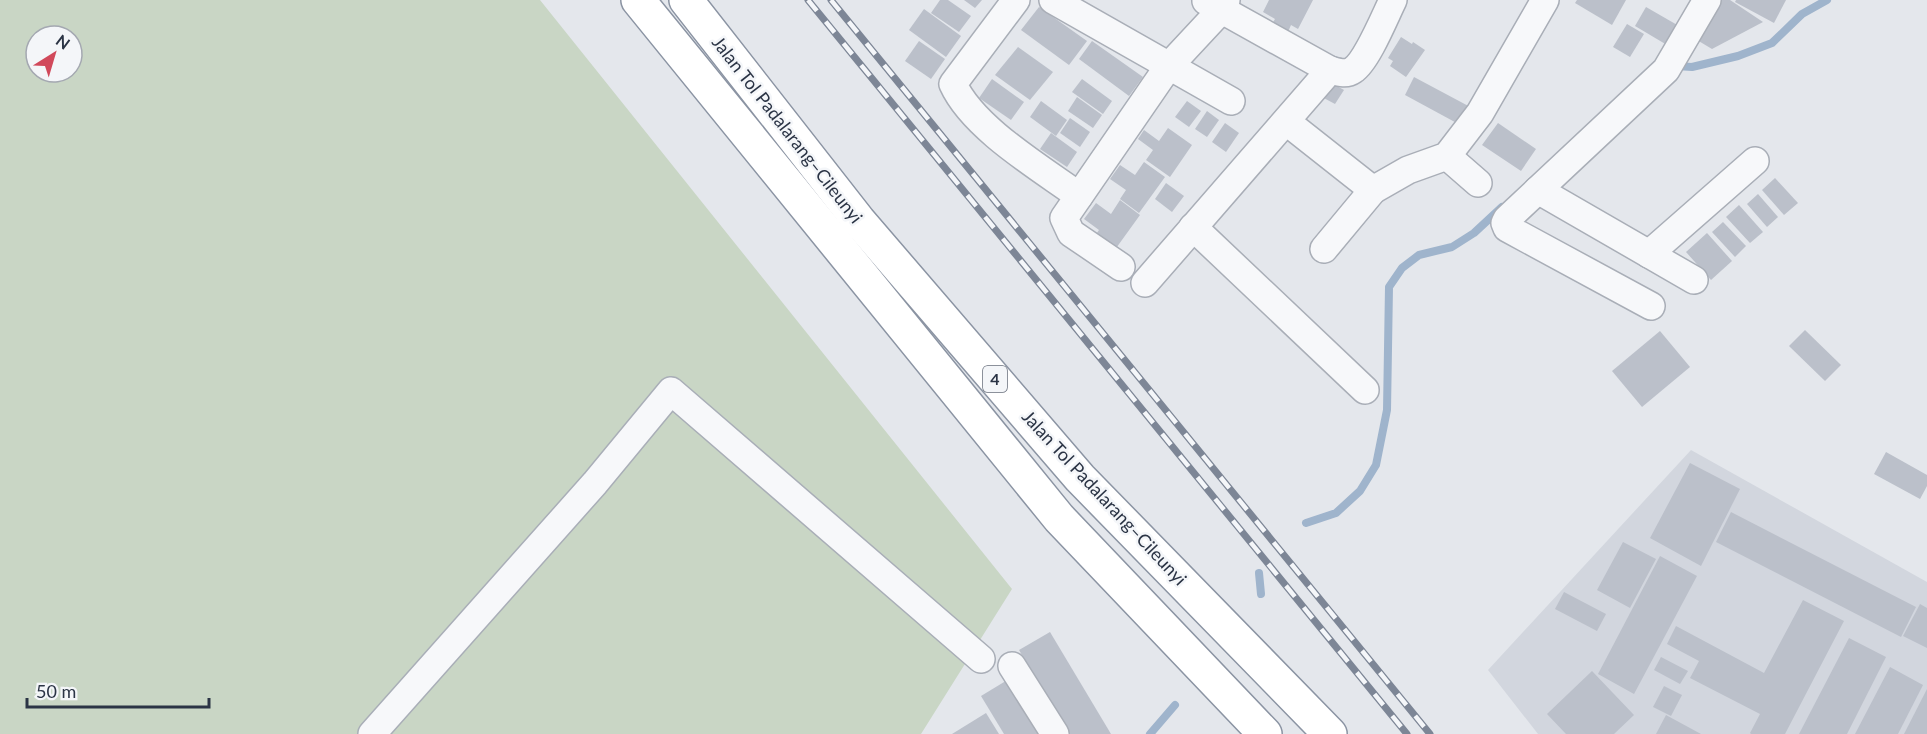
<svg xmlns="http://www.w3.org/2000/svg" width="1927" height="734" viewBox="0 0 1927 734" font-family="Lato,sans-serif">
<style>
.built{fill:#d2d6de}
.green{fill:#c9d6c5;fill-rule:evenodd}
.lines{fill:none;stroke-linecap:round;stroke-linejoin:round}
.stream{stroke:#9fb4cc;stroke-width:8}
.building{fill:#bbc0ca}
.minor-casing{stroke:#a9aeb7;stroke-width:30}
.highway-casing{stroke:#8b94a3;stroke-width:36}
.minor{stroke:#f7f8fa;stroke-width:27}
.highway{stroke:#fff;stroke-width:33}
.rail-casing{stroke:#7d8696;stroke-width:7}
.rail{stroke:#f4f6f9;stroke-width:4.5;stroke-dasharray:14;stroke-linecap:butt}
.labels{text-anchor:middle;stroke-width:5;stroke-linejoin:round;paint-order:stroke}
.shield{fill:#f4f6f9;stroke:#676e7b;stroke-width:1.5}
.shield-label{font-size:16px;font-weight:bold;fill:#2b3445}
.street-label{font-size:18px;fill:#2b3445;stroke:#f4f6f9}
</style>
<rect width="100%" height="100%" fill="#e4e7ec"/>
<polygon class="built" points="1691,450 1927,582 1927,734 1538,734 1488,670"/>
<path class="green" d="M0,0H540L1012,589L921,734H0ZM36,36H72V72H36Z"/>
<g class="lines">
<g class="stream">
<polyline points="1676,66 1692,67 1738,56 1772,43 1802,14 1827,0"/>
<polyline points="1306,523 1336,513 1360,491 1376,465 1387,410 1389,287 1402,268 1419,255 1452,247 1474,233 1502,207"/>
<polyline points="1259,573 1261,594"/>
<polyline points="1150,734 1175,705"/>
</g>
</g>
<g class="building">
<polygon points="940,0 948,0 971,16 959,32 931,13"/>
<polygon points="964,0 982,0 975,8"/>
<polygon points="1269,0 1313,0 1298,29 1291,25 1288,32 1272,24 1275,19 1263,12"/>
<polygon points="1577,0 1626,0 1612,25 1575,3"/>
<polygon points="1720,0 1730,0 1763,22 1712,49 1697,40"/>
<polygon points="1736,0 1786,0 1774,23 1735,2"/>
<polygon points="1039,7 1087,41 1069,65 1021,30"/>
<polygon points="1646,7 1679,26 1667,45 1635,26"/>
<polygon points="924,9 961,36 946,57 909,30"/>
<polygon points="1627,24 1644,34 1630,57 1613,47"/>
<polygon points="1401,37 1412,44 1413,42 1425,50 1406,77 1390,66 1393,61 1388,58"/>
<polygon points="919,41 945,59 931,79 905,61"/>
<polygon points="1092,41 1143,77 1129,96 1079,59"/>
<polygon points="1018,47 1053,72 1030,100 995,75"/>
<polygon points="1414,77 1474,109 1464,127 1405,95"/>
<polygon points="992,79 1024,102 1011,120 979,98"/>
<polygon points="1082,79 1112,101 1103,114 1072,92"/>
<polygon points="1328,81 1344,90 1335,104 1320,96"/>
<polygon points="1077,97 1102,115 1093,128 1068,111"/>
<polygon points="1041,101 1067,120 1056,136 1030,117"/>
<polygon points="1187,101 1201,111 1189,127 1175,117"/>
<polygon points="1207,111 1219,120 1207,137 1195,129"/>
<polygon points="1070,118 1090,132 1080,147 1060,133"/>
<polygon points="1225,123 1239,133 1226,152 1212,142"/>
<polygon points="1498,123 1536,149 1521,171 1482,145"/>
<polygon points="1168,128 1192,145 1170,177 1146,160 1153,150 1138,139 1144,130 1159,141"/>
<polygon points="1051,133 1077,152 1067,167 1040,149"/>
<polygon points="1144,162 1165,177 1139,213 1120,199 1126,190 1110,179 1120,165 1135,175"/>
<polygon points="1775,178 1798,203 1784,215 1762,190"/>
<polygon points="1166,183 1184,196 1172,212 1155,199"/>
<polygon points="1758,194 1778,217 1767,227 1747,204"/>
<polygon points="1120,200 1140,215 1114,251 1094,237 1099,230 1084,219 1096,203 1111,214"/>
<polygon points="1739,205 1763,232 1750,243 1726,217"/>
<polygon points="1723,222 1746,246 1735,257 1712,232"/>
<polygon points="1707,233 1732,261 1711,280 1686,252"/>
<polygon points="1805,330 1841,365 1825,381 1789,346"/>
<polygon points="1660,331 1690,367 1642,407 1612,371"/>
<polygon points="1886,452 1927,475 1927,486 1920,499 1874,474"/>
<polygon points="1690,463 1740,489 1701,566 1650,538"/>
<polygon points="1731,512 1916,607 1901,637 1716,542"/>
<polygon points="1623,542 1656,559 1630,608 1597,590"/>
<polygon points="1660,556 1697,576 1634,694 1598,674"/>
<polygon points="1564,592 1606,614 1597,631 1555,609"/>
<polygon points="1803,600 1844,621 1785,734 1751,734 1750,733 1760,714 1690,678 1699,661 1667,644 1676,626 1764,673"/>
<polygon points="1920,604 1927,608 1927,648 1903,636"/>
<polygon points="1050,632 1111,734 1069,734 1019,650"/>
<polygon points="1849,638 1886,657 1847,734 1799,734"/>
<polygon points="1661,657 1688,671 1680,684 1654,670"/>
<polygon points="1890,667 1923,685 1898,734 1855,734"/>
<polygon points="1592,671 1634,715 1614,734 1566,734 1547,714"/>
<polygon points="1009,679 1043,734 1004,734 981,696"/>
<polygon points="1664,686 1682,695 1671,716 1653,707"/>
<polygon points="1927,689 1927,734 1904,734"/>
<polygon points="986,713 999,734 952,734"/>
<polygon points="1666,715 1701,734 1656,734"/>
</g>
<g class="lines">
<defs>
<g id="minor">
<path d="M1016,0L953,84C973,128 1039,167 1079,196"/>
<polyline points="1053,0 1231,101"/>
<path d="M1206,1L1330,70C1338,72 1346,75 1353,70C1367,61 1385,16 1393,0"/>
<polyline points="1297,130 1373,190 1408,170 1447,156 1480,113 1545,0"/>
<polyline points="1447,156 1478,183"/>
<polyline points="1538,190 1694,280"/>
<polyline points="1193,227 1365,390"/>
<polyline points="1324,249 1373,190"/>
<polyline points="1649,254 1755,161"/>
<polyline points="1121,267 1071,233 1064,218 1168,67 1222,9 1226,0"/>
<polyline points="1145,283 1330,70"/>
<polyline points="1651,306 1507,228 1505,223 1507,219 1666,70 1707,0"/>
<polyline points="1012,666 1055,734"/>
<polyline points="372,734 595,483 671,391 981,659"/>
</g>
<g id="highway">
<polyline points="638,0 1059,518 1265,734"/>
<polyline points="686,0 859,221 1080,478 1330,734"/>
</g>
</defs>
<use href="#minor" class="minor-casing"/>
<use href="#highway" class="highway-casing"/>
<use href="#minor" class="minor"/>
<use href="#highway" class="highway"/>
<defs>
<g id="rail">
<polyline points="808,0 1407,734"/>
<polyline points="831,0 1430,734"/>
</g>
</defs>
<use href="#rail" class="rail-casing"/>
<use href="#rail" class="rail"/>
</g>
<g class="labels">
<rect class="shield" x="983" y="366" width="24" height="26" rx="4.5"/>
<g class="shield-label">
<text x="995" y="385">4</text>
</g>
<g class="street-label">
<text transform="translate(787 130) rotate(52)" y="6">Jalan Tol Padalarang–Cileunyi</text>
<text transform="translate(1104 498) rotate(47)" y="6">Jalan Tol Padalarang–Cileunyi</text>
</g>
</g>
<g transform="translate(54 54) rotate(37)"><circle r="28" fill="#f4f6f9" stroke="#a4a8b1" stroke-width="1.5"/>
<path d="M0-4.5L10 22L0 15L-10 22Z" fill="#d1495b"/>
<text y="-9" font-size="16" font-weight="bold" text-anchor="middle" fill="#2b3445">N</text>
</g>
<path d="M27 698v9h182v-9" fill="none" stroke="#2b3445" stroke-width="3"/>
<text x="36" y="698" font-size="18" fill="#2b3445" stroke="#f4f6f9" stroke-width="4.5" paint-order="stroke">50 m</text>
</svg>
